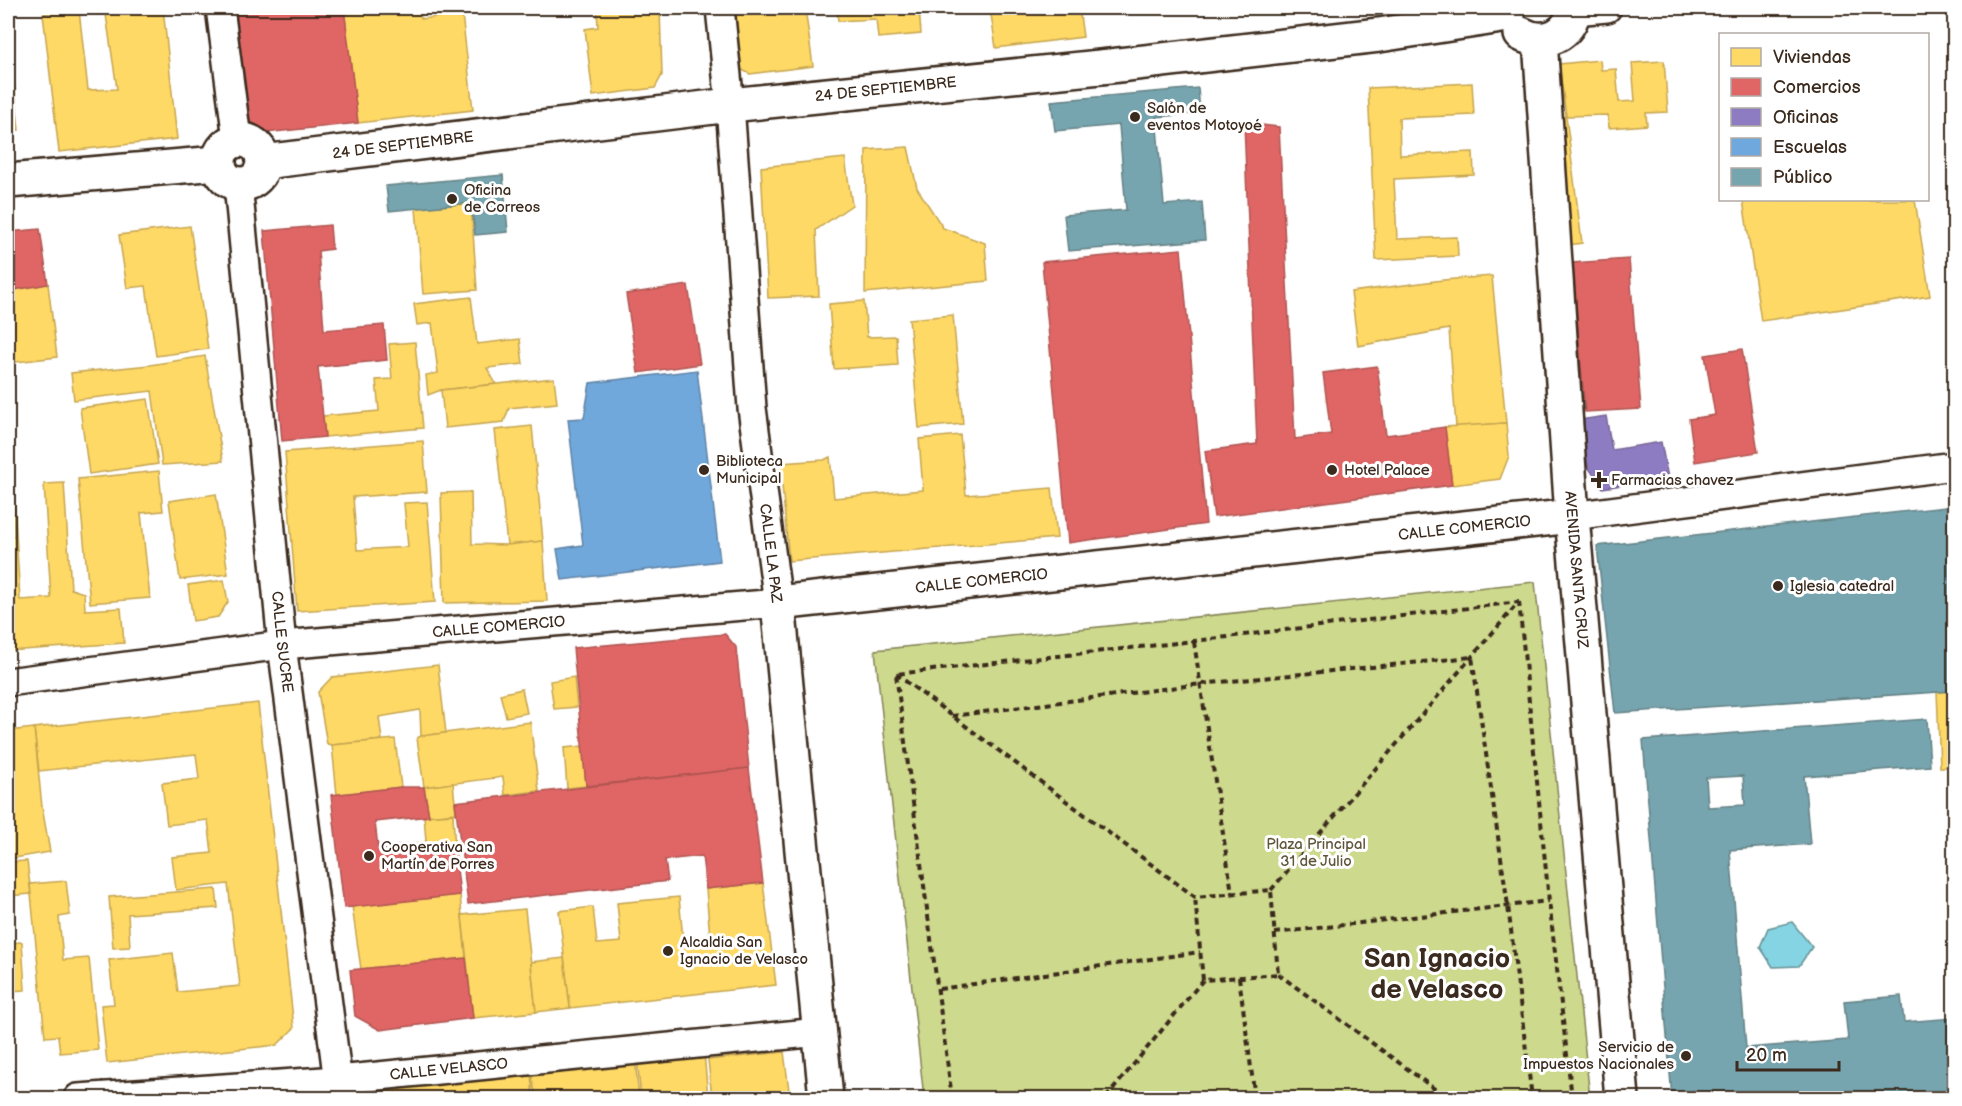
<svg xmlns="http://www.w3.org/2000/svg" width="1962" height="1106" viewBox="0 0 1962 1106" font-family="'Balsamiq Sans',sans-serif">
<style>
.green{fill:#cdd98d;stroke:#848256;stroke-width:1.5}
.water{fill:#85d4e3;stroke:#679094;stroke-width:1.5}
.homes{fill:#ffd966;stroke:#c4a450;stroke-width:1.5}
.shops{fill:#e06666;stroke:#ae5450;stroke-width:1.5}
.offices{fill:#8e7cc3;stroke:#756392;stroke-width:1.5}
.schools{fill:#6fa8dc;stroke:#5f82a3;stroke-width:1.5}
.public{fill:#76a5af;stroke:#648084;stroke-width:1.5;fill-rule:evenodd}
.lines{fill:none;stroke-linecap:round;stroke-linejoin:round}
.street-casing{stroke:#3b2a1e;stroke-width:32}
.secondary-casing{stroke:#3b2a1e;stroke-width:38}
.path{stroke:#3b2a1e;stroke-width:4;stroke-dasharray:6 4.5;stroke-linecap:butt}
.street{stroke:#fff;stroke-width:27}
.secondary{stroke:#fff;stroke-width:33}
.poi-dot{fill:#3b2a1e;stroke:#fff;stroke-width:2}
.labels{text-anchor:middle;stroke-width:6;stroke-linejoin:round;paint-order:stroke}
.street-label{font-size:15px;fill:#3b2a1e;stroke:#fff}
.poi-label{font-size:15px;fill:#3b2a1e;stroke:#fff;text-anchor:start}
.park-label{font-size:15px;fill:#60563a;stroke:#fff}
.town-label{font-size:27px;font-weight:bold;fill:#3b2a1e;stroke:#fff}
</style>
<rect width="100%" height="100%" fill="#fff"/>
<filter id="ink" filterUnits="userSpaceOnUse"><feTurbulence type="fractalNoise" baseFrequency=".0167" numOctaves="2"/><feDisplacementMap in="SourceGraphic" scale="12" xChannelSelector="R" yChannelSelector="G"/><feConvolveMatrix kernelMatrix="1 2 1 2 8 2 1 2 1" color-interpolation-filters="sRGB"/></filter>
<g filter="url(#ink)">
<polygon class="green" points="1535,582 1590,1098 924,1098 875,650"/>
<polygon class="water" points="1792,922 1812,947 1799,966 1773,967 1760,947 1768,928"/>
<g class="homes">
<polygon points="105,8 163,8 177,139 59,152 43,14 79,10 88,90 117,89"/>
<polygon points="344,8 420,8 421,19 462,14 473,110 358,123"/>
<polygon points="597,8 660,8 662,75 655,88 593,96 585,29 598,27"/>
<polygon points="729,8 805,8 813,66 750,74 734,66"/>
<polygon points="837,8 919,8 921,34 878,38 876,19 838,21"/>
<polygon points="990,8 1079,8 1083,37 996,48"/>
<polygon points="8,43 10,43 19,130 8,131"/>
<polygon points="1600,60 1601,70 1616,69 1619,102 1635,101 1632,63 1664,61 1668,112 1646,113 1647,125 1609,128 1608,115 1566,116 1559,64"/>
<polygon points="1472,83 1474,115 1399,118 1400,155 1473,152 1474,175 1394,179 1397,239 1457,237 1458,256 1376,260 1368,88"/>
<polygon points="1566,116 1582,243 1568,245 1551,118"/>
<polygon points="908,147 917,188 943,228 985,243 988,281 865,293 866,150"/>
<polygon points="845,158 852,205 816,230 819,296 768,298 761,167"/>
<polygon points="1743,200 1915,200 1930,296 1761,321"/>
<polygon points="471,203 477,290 423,294 416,208"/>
<polygon points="190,226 208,349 156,356 146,286 127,288 119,235"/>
<polygon points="1492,276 1506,423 1456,427 1449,329 1358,346 1351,292 1443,280"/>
<polygon points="48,284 57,357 8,363 8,291"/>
<polygon points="471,297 477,344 520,339 523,364 487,368 496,384 441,390 428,395 426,375 438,373 432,323 417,325 414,304"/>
<polygon points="864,301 867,337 896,336 898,365 834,369 829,304"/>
<polygon points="953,315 963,424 919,428 909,319"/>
<polygon points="415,342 423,428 325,437 323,416 379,411 376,380 392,379 389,344"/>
<polygon points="205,356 223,461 162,465 152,391 74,400 71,373 150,365"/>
<polygon points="554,378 557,403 509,408 504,422 445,428 441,390"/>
<polygon points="148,399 158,464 89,474 80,408"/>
<polygon points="1506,423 1509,456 1500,479 1452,485 1445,427"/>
<polygon points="532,426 543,541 507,545 495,430"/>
<polygon points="960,435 966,495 1052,488 1057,538 789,561 780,463 824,460 830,457 834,498 923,490 919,439"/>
<polygon points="423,441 427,492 353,497 357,550 408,547 404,503 427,502 435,602 297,611 285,452"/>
<polygon points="159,471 163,511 141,513 150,598 90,603 78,479"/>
<polygon points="64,483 71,589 84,593 85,610 121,608 124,643 8,651 8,537 14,536 12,501 14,500 20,600 51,598 44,484"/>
<polygon points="471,492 472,544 507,545 543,541 547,601 444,603 441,493"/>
<polygon points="216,494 228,574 180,580 169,501"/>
<polygon points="224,580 228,602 218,617 193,621 188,585"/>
<polygon points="438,665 446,733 421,736 420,710 379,717 382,740 332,745 327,744 318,692 332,677"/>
<polygon points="574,677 577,707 554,709 550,681"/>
<polygon points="522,689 527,713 506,717 500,694"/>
<polygon points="1937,691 1954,691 1954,767 1940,767"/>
<polygon points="258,703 294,1028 277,1045 107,1063 101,1005 114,1004 109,960 173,953 178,992 240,986 228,884 176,890 172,857 212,853 208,820 167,825 162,783 199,779 196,754 39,771 34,728"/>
<polygon points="530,722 539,791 505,795 503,777 424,787 417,738 421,736"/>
<polygon points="34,728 42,807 50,852 8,859 8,731"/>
<polygon points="395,739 401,787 337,795 332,745"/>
<polygon points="583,746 586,786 567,788 564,748"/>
<polygon points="453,783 456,813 429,816 424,787"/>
<polygon points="453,814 455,851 427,854 424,816"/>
<polygon points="27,861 31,894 8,896 8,862"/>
<polygon points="66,881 70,915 59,917 63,960 89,958 98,1050 60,1053 58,1036 45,1037 30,884"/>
<polygon points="763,883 776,985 570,1008 559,911 593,907 597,944 621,942 617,903 679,897 683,939 710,937 706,889"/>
<polygon points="216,889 218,908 128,914 130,947 113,948 109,897"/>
<polygon points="460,895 466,958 361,969 352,906"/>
<polygon points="525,909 536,1012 473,1018 462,915"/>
<polygon points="22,942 25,990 8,991 8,943"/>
<polygon points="564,958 570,1008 536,1012 531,962"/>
<polygon points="704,1052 708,1098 641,1098 637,1059"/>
<polygon points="784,1052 790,1098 712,1098 708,1060"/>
<polygon points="635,1059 639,1098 536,1098 531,1073"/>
<polygon points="531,1073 533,1098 366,1098 365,1085"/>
</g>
<g class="shops">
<polygon points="229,8 344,8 358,123 265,133 242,119"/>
<polygon points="1244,123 1279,127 1295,439 1331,434 1323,373 1377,366 1386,435 1445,427 1452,485 1214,517 1205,451 1257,444"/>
<polygon points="330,225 332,249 318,251 324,330 384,325 387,360 318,367 325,437 282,441 264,231"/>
<polygon points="40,229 48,284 8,291 8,232"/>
<polygon points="1181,249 1206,524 1068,543 1042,262"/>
<polygon points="1629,259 1641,409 1585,412 1572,263"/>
<polygon points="688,285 700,364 638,373 626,294"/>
<polygon points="1742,349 1758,452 1695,462 1689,419 1715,415 1705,355"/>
<polygon points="725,634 736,647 749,768 586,786 573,648"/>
<polygon points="749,768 763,883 706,889 702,856 665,860 668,881 468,904 455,802"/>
<polygon points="401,787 424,787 429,816 375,822 378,848 426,842 427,854 455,851 460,895 344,908 331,795"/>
<polygon points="466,958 473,1018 380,1030 355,1016 350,970"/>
</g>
<polygon class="offices" points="1606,416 1612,450 1661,442 1668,478 1603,488 1588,467 1580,420"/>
<polygon class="schools" points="697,370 720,561 562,580 557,549 583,545 568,419 584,418 590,383"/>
<g class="public">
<polygon points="1198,88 1200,113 1156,117 1164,205 1202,202 1205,240 1068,251 1064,215 1126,210 1119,125 1055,131 1051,101"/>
<polygon points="503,175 508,232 475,235 471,203 389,211 386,186"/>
<polygon points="1954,506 1954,691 1615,713 1597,546"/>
<path d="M1927,719L1930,766L1804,776L1810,844L1730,850L1746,1048L1848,1040L1844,1001L1901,996L1904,1022L1954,1018V1098H1672L1643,740ZM1743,776L1745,805L1708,807L1706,778Z"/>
</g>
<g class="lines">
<defs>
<g id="street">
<polyline points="220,8 237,139"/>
<polyline points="1574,11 1607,8"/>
<path id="s1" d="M238,184L282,645L340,1098"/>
<polyline points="1572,516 1954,466"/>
<path id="s2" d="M8,682L282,645L778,603L752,408L730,105L720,8"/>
<path id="s3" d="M78,1098L338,1080L819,1032"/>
</g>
<g id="secondary">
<path d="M1521,34C1545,47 1571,35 1574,8"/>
<path id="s4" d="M1540,40L1572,516L1622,1098"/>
<circle cx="241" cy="162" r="22"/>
<path id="s5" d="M263,162L730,105L1110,66L1379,35L1508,15"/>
<polyline points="8,181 218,163"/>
<path id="s6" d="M826,1098L778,603L1572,516"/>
</g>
</defs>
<use href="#street" class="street-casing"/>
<use href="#secondary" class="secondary-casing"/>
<g class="path">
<polyline points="1519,602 1549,901 1572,1098"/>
<polyline points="1194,642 1232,893"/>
<polyline points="896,674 1195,897 1271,890 1278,974 1203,980 1195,897"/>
<polyline points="952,716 1201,684 1472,657 1508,906 1532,1098"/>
<polyline points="1271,890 1519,602"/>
<polyline points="1275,933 1549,901"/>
<polyline points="1278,974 1447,1098"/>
<polyline points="1239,977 1255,1098"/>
<polyline points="939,989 1200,952"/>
<polyline points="952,1098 896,674 1194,641 1519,602"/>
<polyline points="1106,1098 1203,980"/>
</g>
<use href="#street" class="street"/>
<use href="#secondary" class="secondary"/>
</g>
</g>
<g class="poi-dot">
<circle cx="1135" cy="117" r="6"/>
<circle cx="452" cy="199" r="6"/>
<circle cx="704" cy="470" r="6"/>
<circle cx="1332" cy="470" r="6"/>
<path d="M1596 471h6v6h6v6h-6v6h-6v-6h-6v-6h6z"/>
<circle cx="1778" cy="586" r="6"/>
<circle cx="369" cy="856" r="6"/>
<circle cx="668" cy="951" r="6"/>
<circle cx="1686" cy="1056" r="6"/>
</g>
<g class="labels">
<g class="street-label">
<text dy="5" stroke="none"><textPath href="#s5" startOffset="627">24 DE SEPTIEMBRE</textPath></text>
<text dy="5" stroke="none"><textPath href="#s5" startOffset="141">24 DE SEPTIEMBRE</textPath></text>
<text dy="5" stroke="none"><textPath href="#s6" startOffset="1188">CALLE COMERCIO</textPath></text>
<text transform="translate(771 553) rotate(83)" y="5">CALLE LA PAZ</text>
<text dy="5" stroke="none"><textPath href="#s4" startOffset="531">AVENIDA SANTA CRUZ</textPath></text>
<text dy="5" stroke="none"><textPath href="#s6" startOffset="702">CALLE COMERCIO</textPath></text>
<text dy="5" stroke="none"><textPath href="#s2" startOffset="494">CALLE COMERCIO</textPath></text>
<text dy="5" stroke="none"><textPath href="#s1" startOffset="460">CALLE SUCRE</textPath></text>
<text dy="5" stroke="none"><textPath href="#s3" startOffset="372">CALLE VELASCO</textPath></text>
</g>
<g class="poi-label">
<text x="1147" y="113">Salón de<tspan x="1147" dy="17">eventos Motoyoé</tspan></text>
<text x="464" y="195">Oficina<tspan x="464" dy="17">de Correos</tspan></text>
<text x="716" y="466">Biblioteca<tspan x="716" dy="17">Municipal</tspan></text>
<text x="1344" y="475">Hotel Palace</text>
<text x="1611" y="485">Farmacias chavez</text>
<text x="1790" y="591">Iglesia catedral</text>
<text x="381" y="852">Cooperativa San<tspan x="381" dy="17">Martín de Porres</tspan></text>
<text x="680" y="947">Alcaldia San<tspan x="680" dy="17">Ignacio de Velasco</tspan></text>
<text x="1674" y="1052" text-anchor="end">Servicio de<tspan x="1674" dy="17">Impuestos Nacionales</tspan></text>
</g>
<g class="park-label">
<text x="1316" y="849">Plaza Principal<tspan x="1316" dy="17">31 de Julio</tspan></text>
</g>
<g class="town-label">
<text x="1437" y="967">San Ignacio<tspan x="1437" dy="31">de Velasco</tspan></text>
</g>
</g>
<rect width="1962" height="1106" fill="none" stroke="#fff" stroke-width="30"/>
<rect x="15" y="15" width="1932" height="1076" fill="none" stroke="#3b2a1e" stroke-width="2" filter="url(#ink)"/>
<rect x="1719" y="33" width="210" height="168" fill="#ffffff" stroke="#b1aaa5" stroke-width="1.5"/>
<rect x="1731" y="48" width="30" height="18" fill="#ffd966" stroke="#b1aaa5" stroke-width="1.5"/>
<text x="1773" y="63" font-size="18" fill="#3b2a1e">Viviendas</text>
<rect x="1731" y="78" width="30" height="18" fill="#e06666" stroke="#b1aaa5" stroke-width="1.5"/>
<text x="1773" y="93" font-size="18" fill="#3b2a1e">Comercios</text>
<rect x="1731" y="108" width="30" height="18" fill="#8e7cc3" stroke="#b1aaa5" stroke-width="1.5"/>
<text x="1773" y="123" font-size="18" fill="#3b2a1e">Oficinas</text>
<rect x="1731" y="138" width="30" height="18" fill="#6fa8dc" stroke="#b1aaa5" stroke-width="1.5"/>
<text x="1773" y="153" font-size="18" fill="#3b2a1e">Escuelas</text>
<rect x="1731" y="168" width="30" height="18" fill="#76a5af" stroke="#b1aaa5" stroke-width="1.5"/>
<text x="1773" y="183" font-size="18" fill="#3b2a1e">Público</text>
<path d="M1737 1061v9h102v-9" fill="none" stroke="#3b2a1e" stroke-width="3"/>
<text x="1746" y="1061" font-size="18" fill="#3b2a1e" stroke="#ffffff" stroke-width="4.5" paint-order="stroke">20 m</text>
</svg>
